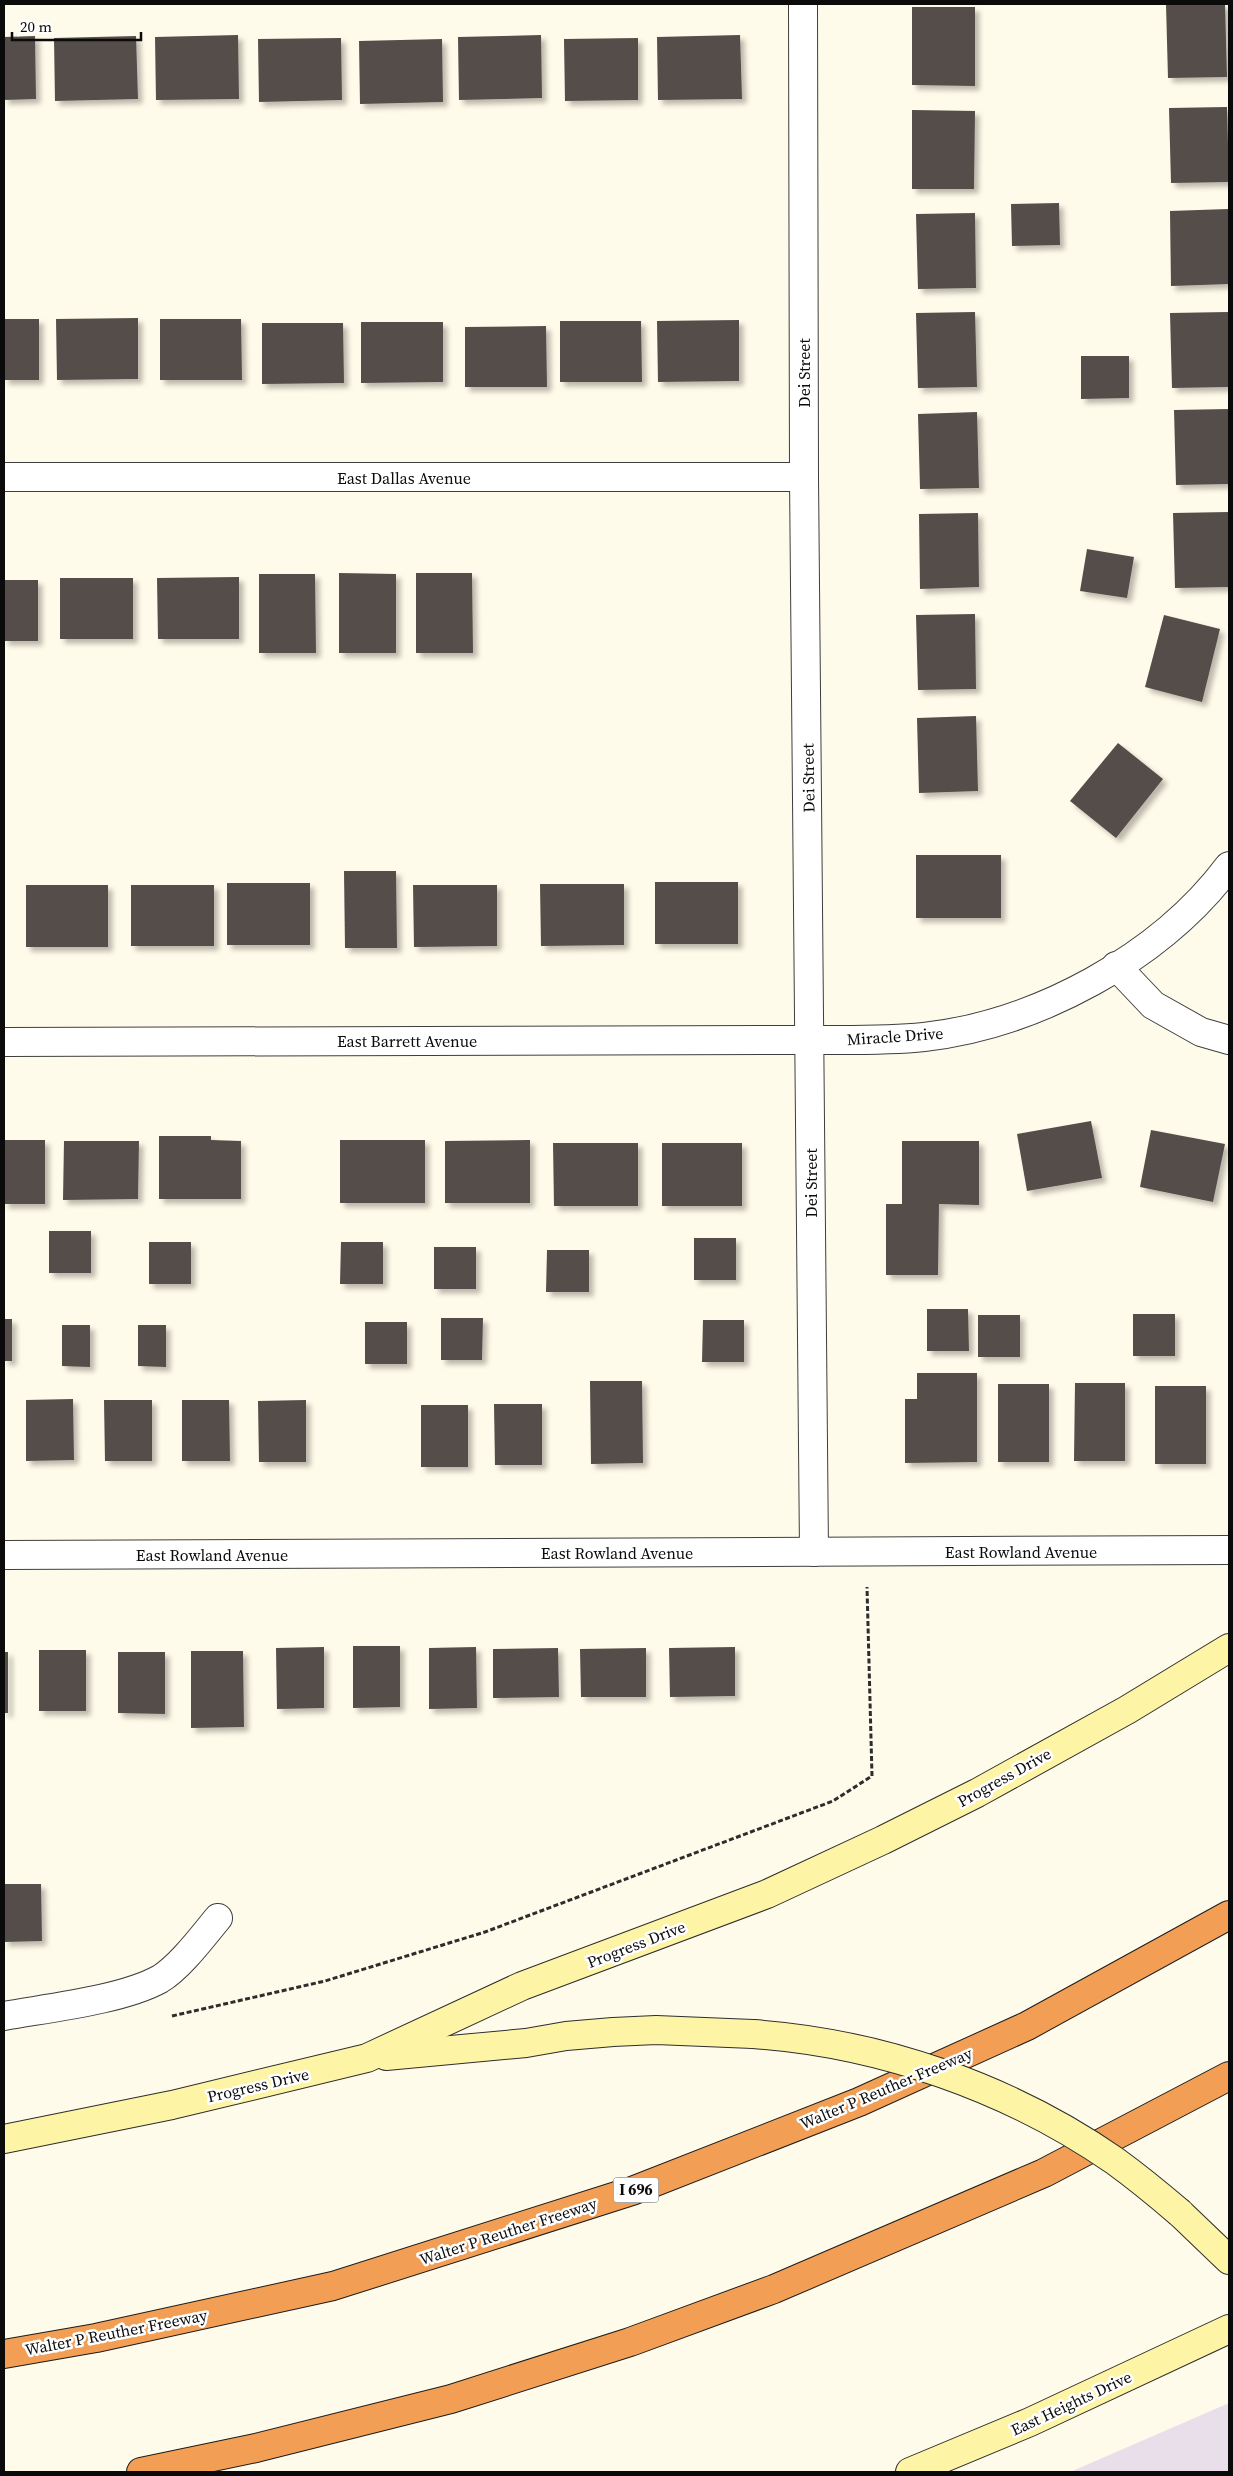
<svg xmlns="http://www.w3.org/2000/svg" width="1233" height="2476" viewBox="0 0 1233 2476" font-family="'Source Serif 4',serif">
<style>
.industrial{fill:#e9dfea}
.building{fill:#544d48;filter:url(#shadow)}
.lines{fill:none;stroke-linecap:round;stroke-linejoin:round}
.street-casing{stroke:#3e3e3e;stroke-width:30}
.secondary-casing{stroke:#2d2d2d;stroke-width:30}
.highway-casing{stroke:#1c1c1c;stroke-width:30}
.path{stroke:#2d2d2d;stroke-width:3;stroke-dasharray:5 2.5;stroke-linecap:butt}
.street{stroke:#fff;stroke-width:28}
.secondary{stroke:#fdf4a6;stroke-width:28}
.highway{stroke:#f29e55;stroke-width:28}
.secondary-bridge-casing{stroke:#2d2d2d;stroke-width:30;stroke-linecap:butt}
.secondary-bridge{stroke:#fdf4a6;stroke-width:28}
.labels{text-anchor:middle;stroke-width:5;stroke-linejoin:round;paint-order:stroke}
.shield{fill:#fff;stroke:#545454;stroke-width:1}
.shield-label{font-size:15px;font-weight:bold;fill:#0b0b0b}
.street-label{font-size:16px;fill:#0b0b0b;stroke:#fff}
</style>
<defs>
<filter id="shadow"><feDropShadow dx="4.5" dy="4.5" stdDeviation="2.5" flood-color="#0004"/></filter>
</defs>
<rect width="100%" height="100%" fill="#fffbea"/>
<polygon class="industrial" points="1229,2403 1229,2472 1070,2472"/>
<g class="building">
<polygon points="1166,4 1225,4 1227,77 1168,78"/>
<polygon points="912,7 975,7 975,86 912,85"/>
<polygon points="238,35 239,99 156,100 155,37"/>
<polygon points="541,35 542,98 459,100 458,37"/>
<polygon points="740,35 742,99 658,100 657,37"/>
<polygon points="35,36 36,99 4,100 4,37"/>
<polygon points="136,36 138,99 55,101 54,38"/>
<polygon points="341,38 342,100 259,102 258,39"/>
<polygon points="638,38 638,100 565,101 564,39"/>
<polygon points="442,39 443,102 360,104 359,41"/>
<polygon points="1227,107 1229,182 1171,183 1169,108"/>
<polygon points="912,110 975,111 974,189 912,189"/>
<polygon points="1059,203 1060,245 1012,246 1011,204"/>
<polygon points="1228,209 1229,284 1171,286 1170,211"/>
<polygon points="975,213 976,288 918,289 916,214"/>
<polygon points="975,312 977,387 918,388 916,313"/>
<polygon points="1228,312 1229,387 1172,388 1170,313"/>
<polygon points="138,318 138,379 57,380 56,319"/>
<rect x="4" y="319" width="35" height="61"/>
<polygon points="160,319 241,319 242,380 160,380"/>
<polygon points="739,320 739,381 658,382 657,321"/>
<polygon points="560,321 641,321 642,382 560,382"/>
<polygon points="361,322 443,322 443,382 361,383"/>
<polygon points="262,323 343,323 344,383 262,384"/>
<polygon points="546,326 547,387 465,387 465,327"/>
<polygon points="1081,356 1129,356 1129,398 1081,399"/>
<polygon points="1229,409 1229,484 1176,485 1174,410"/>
<polygon points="977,412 979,488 920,489 918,414"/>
<polygon points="1229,512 1229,587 1175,588 1173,513"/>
<polygon points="978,513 979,587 920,589 919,514"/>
<polygon points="1087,549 1134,557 1127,598 1080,591"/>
<polygon points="339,573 396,574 396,653 339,653"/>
<polygon points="416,573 472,573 473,653 416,653"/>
<polygon points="259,574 315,574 316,653 259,653"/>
<polygon points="239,577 239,639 158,639 157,578"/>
<rect x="60" y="578" width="73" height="61"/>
<rect x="4" y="580" width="34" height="61"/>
<polygon points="975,614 976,689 918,690 916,615"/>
<polygon points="1164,615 1220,629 1202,702 1145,687"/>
<polygon points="976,716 978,791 919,793 917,718"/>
<polygon points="1118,743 1163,779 1116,838 1070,801"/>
<rect x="916" y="855" width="85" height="63"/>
<polygon points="344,871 396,871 397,948 345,948"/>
<rect x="655" y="882" width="83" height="62"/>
<rect x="227" y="883" width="83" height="62"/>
<polygon points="540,884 624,884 624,945 541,946"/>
<rect x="26" y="885" width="82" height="62"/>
<rect x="131" y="885" width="83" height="61"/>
<polygon points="413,885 497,885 497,946 414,947"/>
<polygon points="1091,1121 1102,1178 1027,1191 1017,1134"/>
<polygon points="1151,1130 1225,1144 1213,1202 1140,1187"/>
<polygon points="159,1136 211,1136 211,1140 241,1141 241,1199 159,1199"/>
<rect x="4" y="1140" width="41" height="64"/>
<rect x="340" y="1140" width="85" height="63"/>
<polygon points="530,1140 530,1203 445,1203 445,1141"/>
<polygon points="64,1141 139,1141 138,1199 63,1200"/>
<polygon points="902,1141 979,1141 979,1205 939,1204 938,1275 886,1275 886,1204 902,1204"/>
<polygon points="553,1143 638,1143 638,1206 554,1206"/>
<rect x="662" y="1143" width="80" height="63"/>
<rect x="49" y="1231" width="42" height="42"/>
<rect x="694" y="1238" width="42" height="42"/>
<rect x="149" y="1242" width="42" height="42"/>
<polygon points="341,1242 383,1242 383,1284 340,1284"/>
<rect x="434" y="1247" width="42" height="42"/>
<polygon points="547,1250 589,1250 589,1292 546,1292"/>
<polygon points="927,1309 968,1309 969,1351 927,1351"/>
<rect x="1133" y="1314" width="42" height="42"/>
<rect x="978" y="1315" width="42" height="42"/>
<polygon points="441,1318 483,1318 482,1360 441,1360"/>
<rect x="4" y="1319" width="8" height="42"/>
<polygon points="703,1320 744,1320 744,1362 702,1362"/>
<rect x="365" y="1322" width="42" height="42"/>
<polygon points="62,1325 90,1325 90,1367 62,1366"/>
<polygon points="138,1325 166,1325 166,1367 138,1366"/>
<polygon points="917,1373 977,1373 977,1462 905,1463 905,1399 917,1399"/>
<polygon points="590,1381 642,1381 643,1463 591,1464"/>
<polygon points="1075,1383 1125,1383 1125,1461 1074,1461"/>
<rect x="998" y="1384" width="51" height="78"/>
<rect x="1155" y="1386" width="51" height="78"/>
<polygon points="73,1399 74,1460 26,1461 26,1400"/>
<polygon points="104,1400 152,1400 152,1461 105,1461"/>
<polygon points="182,1400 229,1400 230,1461 182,1461"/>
<polygon points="306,1400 306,1462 259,1462 258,1401"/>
<polygon points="494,1404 542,1404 542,1465 495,1465"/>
<rect x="421" y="1405" width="47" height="62"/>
<polygon points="353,1646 400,1646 400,1707 353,1708"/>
<polygon points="324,1647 324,1708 277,1709 276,1648"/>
<polygon points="476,1647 477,1708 429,1709 429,1648"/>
<polygon points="735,1647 735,1696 670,1697 669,1648"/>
<polygon points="558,1648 559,1697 493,1698 493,1649"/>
<polygon points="646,1648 646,1697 581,1697 580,1649"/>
<rect x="39" y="1650" width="47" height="61"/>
<polygon points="191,1651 243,1651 244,1727 191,1728"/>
<rect x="4" y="1652" width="4" height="61"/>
<polygon points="118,1652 165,1652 165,1714 118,1713"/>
<polygon points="4,1884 41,1884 42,1941 4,1942"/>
</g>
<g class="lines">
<defs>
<g id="street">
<polyline points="803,4 804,477 814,1552"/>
<polyline points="4,477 804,477"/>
<polyline points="1116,966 1153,1005 1201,1032 1229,1040"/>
<path d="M4,1042L810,1040C848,1040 886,1041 924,1037C1037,1024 1160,958 1229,866"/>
<polyline points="4,1555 1229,1550"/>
<path d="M4,2016C48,2008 122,2000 160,1979C180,1967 203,1936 218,1918"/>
</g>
<g id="secondary">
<polyline points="386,2056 526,2043 566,2036 613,2032 656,2030 753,2034"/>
<polyline points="4,2139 172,2105 367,2058 522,1986 767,1894 883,1840 977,1793 1127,1710 1229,1648"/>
<polyline points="1180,2213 1229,2260"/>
<polyline points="910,2472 1030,2422 1229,2329"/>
</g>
<g id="highway">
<polyline points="4,2354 96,2338 333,2286 632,2191 859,2102 1027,2026 1229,1915"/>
<polyline points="141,2472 256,2448 451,2399 630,2342 774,2289 1044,2173 1229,2076"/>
</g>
</defs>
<use href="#street" class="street-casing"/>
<use href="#secondary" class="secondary-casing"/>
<use href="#highway" class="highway-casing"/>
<polyline class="path" points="172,2016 325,1981 485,1932 833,1801 872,1776 867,1587"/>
<use href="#street" class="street"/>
<use href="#secondary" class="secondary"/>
<use href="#highway" class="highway"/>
<defs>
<path id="secondary-bridge" d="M753,2034C881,2043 1010,2088 1115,2161C1137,2177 1159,2195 1180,2213"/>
</defs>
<use href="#secondary-bridge" class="secondary-bridge-casing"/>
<use href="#secondary-bridge" class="secondary-bridge"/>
</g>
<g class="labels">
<rect class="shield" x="613.5" y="2177.5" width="45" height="25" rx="4"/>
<g class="shield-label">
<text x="636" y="2195">I 696</text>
</g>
<g class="street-label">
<text transform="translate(804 373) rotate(-90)" y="6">Dei Street</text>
<text x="404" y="484">East Dallas Avenue</text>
<text transform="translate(808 778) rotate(-91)" y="6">Dei Street</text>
<text transform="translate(895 1036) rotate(-4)" y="6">Miracle Drive</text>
<text x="407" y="1047">East Barrett Avenue</text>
<text transform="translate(811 1183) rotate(-90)" y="6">Dei Street</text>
<text x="1021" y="1558">East Rowland Avenue</text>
<text x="617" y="1559">East Rowland Avenue</text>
<text x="212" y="1561">East Rowland Avenue</text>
<text transform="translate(1004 1777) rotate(-29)" y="6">Progress Drive</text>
<text transform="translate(636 1944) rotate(-21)" y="6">Progress Drive</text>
<text transform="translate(258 2085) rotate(-13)" y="6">Progress Drive</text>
<text transform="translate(886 2088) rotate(-23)" y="6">Walter P Reuther Freeway</text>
<text transform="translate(508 2231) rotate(-18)" y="6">Walter P Reuther Freeway</text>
<text transform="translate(116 2332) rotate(-11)" y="6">Walter P Reuther Freeway</text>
<text transform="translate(1071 2403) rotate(-25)" y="6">East Heights Drive</text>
</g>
</g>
<rect width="1233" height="2476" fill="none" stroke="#0b0b0b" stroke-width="10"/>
<path d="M12 32v8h129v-8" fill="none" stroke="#0b0b0b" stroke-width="2.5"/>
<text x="20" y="32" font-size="15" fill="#0b0b0b" stroke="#ffffff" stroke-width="4" paint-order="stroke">20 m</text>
</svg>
